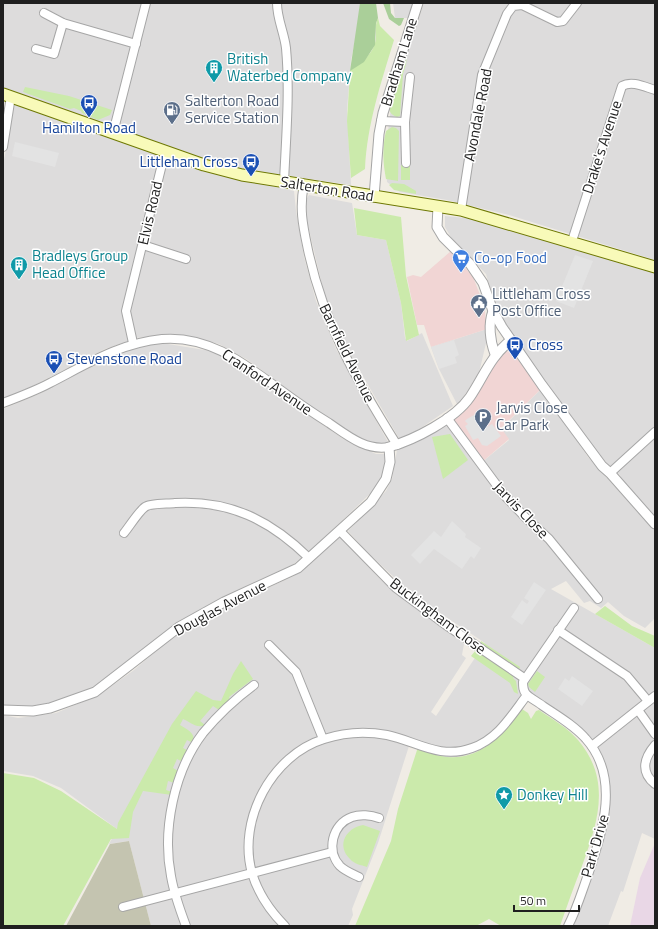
<svg xmlns="http://www.w3.org/2000/svg" width="658" height="929" viewBox="0 0 658 929" font-family="'Titillium Web',sans-serif">
<style>
.residential{fill:#dddcdc}
.commercial{fill:#f1d5d4}
.industrial{fill:#e9d7e6}
.construction{fill:#c4c4b0}
.grass{fill:#cbeaab}
.forest{fill:#aacf99}
.parking{fill:#e3e3e3}
.lines{fill:none;stroke-linecap:round;stroke-linejoin:round}
.minor-casing{stroke:#a6a6a6;stroke-width:10}
.tertiary-casing{stroke:#a6a6a6;stroke-width:11}
.secondary-casing{stroke:#6e7804;stroke-width:13}
.minor{stroke:#fff;stroke-width:8}
.tertiary{stroke:#fff;stroke-width:9}
.secondary{stroke:#f8fab9;stroke-width:11}
.labels{text-anchor:middle;stroke-width:3;stroke-linejoin:round;paint-order:stroke}
.culture-label{font-size:15px;fill:#0d838f;stroke:#fff;text-anchor:start}
.street-label{font-size:15px;fill:#1f1f1f;stroke:#fff}
.service-label{font-size:15px;fill:#4e5e75;stroke:#fff;text-anchor:start}
.transit-label{font-size:15px;fill:#164399;stroke:#fff;text-anchor:start}
.shop-label{font-size:15px;fill:#366cbe;stroke:#fff;text-anchor:start}
</style>
<rect width="100%" height="100%" fill="#f0ece5"/>
<g class="residential">
<polygon points="3,3 360,3 359,22 351,60 347,110 351,185 248,170 201,159 69,111 3,89"/>
<polygon points="393,3 413,3 408,18 395,18"/>
<polygon points="424,3 655,3 655,260 509,215 447,200 400,192 387,182 385,154 392,100"/>
<polygon points="15,103 160,155 123,312 124,326 129,341 105,349 23,391 3,400 3,165"/>
<polygon points="167,159 208,172 294,191 296,211 304,257 316,301 336,349 388,442 380,444 372,444 359,438 312,407 248,360 219,344 193,337 168,335 135,338 132,324 130,308"/>
<polygon points="309,195 352,203 357,235 386,240 401,303 405,338 407,341 422,333 453,406 418,430 400,440 342,340 326,302 307,221 306,200"/>
<polygon points="445,216 475,219 655,271 655,519 622,483 620,475 596,453 505,324 494,301 486,274 452,239 445,227"/>
<polygon points="487,329 487,339 479,373 462,399 463,401 458,406 439,369 431,347"/>
<polygon points="162,343 211,351 224,356 256,376 291,403 342,438 376,454 385,454 385,470 378,486 317,545 290,567 189,616 107,679 88,690 47,705 19,707 3,706 3,409 39,394 114,354 138,347"/>
<polygon points="541,389 588,457 655,531 655,618 645,628 624,616 608,602 601,608 590,601 584,603 566,581 551,589 655,648 655,839 642,833 623,892 621,891 608,926 564,926 585,872 602,814 603,795 600,773 591,751 579,735 529,699 498,739 478,751 450,758 436,755 418,747 409,746 378,843 352,909 353,915 348,926 151,926 129,841 109,844 117,829 61,788 33,776 3,771 3,715 18,718 56,713 99,695 134,670 171,638 217,611 294,576 340,537 381,580 464,644 462,655 466,658 431,712 436,716 485,643 413,595 365,550 348,531 386,491 392,479 397,450 409,445 453,419 482,462 509,440 501,429"/>
</g>
<g class="commercial">
<polygon points="451,251 473,277 484,305 487,329 431,347 424,325 417,325 407,277 413,275 421,277"/>
<polygon points="511,351 541,389 501,428 509,439 482,462 453,419 472,403 502,352"/>
</g>
<polygon class="industrial" points="655,843 655,926 630,926 640,878"/>
<polygon class="construction" points="129,841 151,926 66,926 110,844"/>
<g class="grass">
<path d="M378,18L380,26L394,40C381,83 367,124 365,169L351,178L347,121L350,71C362,62 375,53 376,37C376,30 375,24 378,18Z"/>
<path d="M408,47L406,64L403,74L400,116L397,117C390,114 389,112 390,105Z"/>
<polygon points="25,87 69,96 112,110 110,115 98,120 82,113 81,111 74,108 70,109 23,92"/>
<path d="M392,127L396,128L399,131L398,181L386,179C383,164 382,147 386,131Z"/>
<rect x="401" y="165" width="9" height="15"/>
<polygon points="392,183 404,184 416,191 416,194 394,190 389,185"/>
<polygon points="354,208 401,217 406,276 419,335 406,341 401,303 386,240 357,235"/>
<polygon points="450,434 468,460 443,479 432,437"/>
<polygon points="605,606 632,626 655,636 655,648 595,614"/>
<polygon points="481,641 520,667 519,670 480,644"/>
<polygon points="476,650 514,676 513,678 516,681 518,694 514,692 510,683 471,656"/>
<path d="M241,661L253,679L229,697L230,699L219,710L213,706L200,721L205,725C197,729 190,722 183,719L180,725C188,730 196,733 193,743L187,740L183,748L189,751L183,762L177,759L173,768L180,772L175,783L168,781L166,790L172,792V795L143,791L133,812L129,838L111,839L63,926H3V773L34,778L61,791L117,829L118,823L172,724L196,691L213,700L221,701L233,674Z"/>
<polygon points="537,671 545,677 535,692 529,687 528,684"/>
<path d="M522,709L528,713L531,719L536,711L539,710C552,719 568,728 578,740C612,780 598,822 582,866C574,886 567,906 560,926H501L489,919L476,926H355L391,841L398,809L418,747C426,750 433,755 441,756C477,764 503,735 522,709Z"/>
<path d="M363,825L380,831L367,867C361,865 354,864 350,859C336,845 346,828 363,825Z"/>
</g>
<g class="forest">
<polygon points="360,3 376,3 378,18 376,23 375,45 364,62 350,71"/>
<polygon points="383,3 390,3 391,13 395,18 404,18 401,25 399,26 389,19"/>
</g>
<g class="parking">
<polygon points="15,142 59,153 55,167 12,156"/>
<polygon points="575,255 593,261 574,308 556,301"/>
<polygon points="454,340 459,355 455,357 457,363 439,369 431,347"/>
<polygon points="481,411 487,418 482,422 487,427 492,424 501,436 487,446 482,445 478,438 473,440 465,426 468,424 465,421 467,419"/>
<polygon points="452,521 466,534 465,537 481,548 474,559 471,556 462,569 434,549 420,564 411,555 434,531 441,537"/>
<polygon points="534,582 546,590 522,625 511,617 522,600 527,604 529,601 524,598"/>
<polygon points="572,676 593,691 582,706 558,689 565,678 569,681"/>
</g>
<g class="lines">
<defs>
<g id="minor">
<path d="M277,3C277,19 284,32 286,48C290,92 286,137 284,182"/>
<polyline points="44,13 63,23 136,44"/>
<polyline points="36,49 54,54 63,23"/>
<polyline points="381,121 405,122"/>
<polyline points="113,133 146,3"/>
<polyline points="3,147 11,96"/>
<polyline points="406,163 405,122 410,77"/>
<path d="M304,184C299,209 303,226 308,250C324,325 357,381 397,445"/>
<polyline points="461,210 482,75 507,14 513,6 522,5 557,22 563,21 577,3"/>
<path d="M572,241L622,86C632,80 645,87 655,90"/>
<polyline points="143,245 186,259"/>
<polyline points="133,343 126,311 165,152"/>
<path d="M3,403C19,397 35,391 50,383C87,364 120,343 162,339C210,335 246,365 282,391C297,402 313,413 329,423C348,436 366,451 389,447"/>
<polyline points="447,418 504,495 525,517 549,539 598,599"/>
<polyline points="610,473 655,432"/>
<polyline points="340,531 396,588 446,625 524,678"/>
<path d="M124,533C129,527 139,511 145,507C150,503 168,504 175,503C230,500 270,520 309,558"/>
<polyline points="558,630 627,676 648,701"/>
<polyline points="269,645 296,672 323,739"/>
<polyline points="638,710 655,734"/>
<path d="M655,745C644,758 640,772 655,784"/>
<polyline points="592,746 655,696"/>
<path d="M359,877C353,874 345,871 340,866C326,851 332,824 352,817C360,814 371,815 379,818"/>
<polyline points="123,907 332,852"/>
<path d="M186,926C180,910 174,894 171,876C162,830 174,771 203,733C218,715 235,699 254,685"/>
<path d="M285,926C270,911 258,893 252,873C237,820 272,755 324,739C345,732 366,731 387,735C416,741 440,760 472,748C498,739 511,716 527,695"/>
<path d="M568,926C577,909 582,891 589,872C603,830 620,777 586,739C575,726 558,716 543,706C538,702 530,698 526,694C523,690 523,687 523,682L574,608"/>
</g>
<g id="tertiary">
<polyline points="374,197 379,134 383,113 418,3"/>
<polyline points="438,206 437,227 443,237 470,264 483,283 493,311 502,327 542,385 602,466 610,473 655,524"/>
<path d="M493,311C488,324 490,341 495,354"/>
<path d="M3,710L33,711L50,708L95,692L179,627L224,602L298,568L371,502L386,479L390,462L389,447C414,440 455,419 470,397C484,376 490,357 511,340"/>
</g>
<polyline id="secondary" points="3,94 204,165 242,175 461,210 655,267"/>
</defs>
<use href="#minor" class="minor-casing"/>
<use href="#tertiary" class="tertiary-casing"/>
<use href="#secondary" class="secondary-casing"/>
<use href="#minor" class="minor"/>
<use href="#tertiary" class="tertiary"/>
<use href="#secondary" class="secondary"/>
</g>
<defs>
<symbol id="building-pin" viewBox="-11 -11 22 30"><path d="M0 17L-7.5 6A9.5 9.5 0 1 1 7.5 6Z" fill="#0f9aa8" stroke="#fff"/><path d="M-4-6H4V6H1V3H-1V6H-4ZM-2.5-4.3h1.7v1.8h-1.7ZM.8-4.3h1.7v1.8H.8ZM-2.5-1h1.7V.8h-1.7ZM.8-1h1.7V.8H.8Z" fill="#fff"/></symbol>
<symbol id="bus-pin" viewBox="-11 -11 22 30"><path d="M0 17L-7.5 6A9.5 9.5 0 1 1 7.5 6Z" fill="#1a4fb4" stroke="#fff"/><path d="M-5-6H5V4H4V6H2V4H-2V6H-4V4H-5ZM-3.5-4V0h7V-4ZM-3.5 1.2v1.5H-2V1.2ZM2 1.2v1.5H3.5V1.2Z" fill="#fff"/></symbol>
<symbol id="fuel-pin" viewBox="-11 -11 22 30"><path d="M0 17L-7.5 6A9.5 9.5 0 1 1 7.5 6Z" fill="#5c6f8a" stroke="#fff"/><path d="M-5.5-6h7V0h2V4h1.3V-2.5L3-4.5l.8-.8L6-3V5H2.5V1h-1V6h-7ZM-4.2-4.7v3.2H.2V-4.7Z" fill="#fff"/></symbol>
<symbol id="supermarket-pin" viewBox="-11 -11 22 30"><path d="M0 17L-7.5 6A9.5 9.5 0 1 1 7.5 6Z" fill="#3f7fe0" stroke="#fff"/><path d="M-6-5.5h2.5l.6 2H6L4.5 2H-2.5L-4.4-4H-6ZM-1.5 3.2a1.3 1.3 0 1 0 .1 0ZM3 3.2a1.3 1.3 0 1 0 .1 0Z" fill="#fff"/></symbol>
<symbol id="civic-pin" viewBox="-11 -11 22 30"><path d="M0 17L-7.5 6A9.5 9.5 0 1 1 7.5 6Z" fill="#5c6f8a" stroke="#fff"/><path d="M-.6-6.5H3V-4.5H.6V-3L4-1V1h2V6H-6V1h2V-1L-.6-3ZM-1.2 2.5V6h2.4V2.5Z" fill="#fff"/></symbol>
<symbol id="parking-pin" viewBox="-11 -11 22 30"><path d="M0 17L-7.5 6A9.5 9.5 0 1 1 7.5 6Z" fill="#5c6f8a" stroke="#fff"/><path d="M-3.5-5.5H1a3.5 3.5 0 0 1 0 7H-1V5.5H-3.5ZM-1-3.4V-.6H.8a1.4 1.4 0 0 0 0-2.8Z" fill="#fff"/></symbol>
<symbol id="sight-pin" viewBox="-11 -11 22 30"><path d="M0 17L-7.5 6A9.5 9.5 0 1 1 7.5 6Z" fill="#0f9aa8" stroke="#fff"/><path d="M0-6L1.8-2.2L6-1.7L2.9 1.2L3.7 5.4L0 3.3L-3.7 5.4L-2.9 1.2L-6-1.7L-1.8-2.2Z" fill="#fff"/></symbol>
</defs>
<g fill-rule="evenodd">
<use href="#building-pin" x="204" y="58" width="20" height="27"/>
<use href="#bus-pin" x="79" y="93" width="20" height="27"/>
<use href="#fuel-pin" x="162" y="100" width="20" height="27"/>
<use href="#bus-pin" x="241" y="152" width="20" height="27"/>
<use href="#supermarket-pin" x="451" y="248" width="20" height="27"/>
<use href="#building-pin" x="9" y="255" width="20" height="27"/>
<use href="#civic-pin" x="469" y="293" width="20" height="27"/>
<use href="#bus-pin" x="505" y="335" width="20" height="27"/>
<use href="#bus-pin" x="44" y="349" width="20" height="27"/>
<use href="#parking-pin" x="473" y="407" width="20" height="27"/>
<use href="#sight-pin" x="494" y="785" width="20" height="27"/>
</g>
<g class="labels">
<g class="culture-label">
<text x="227" y="64">British<tspan x="227" dy="17">Waterbed Company</tspan></text>
<text x="32" y="261">Bradleys Group<tspan x="32" dy="17">Head Office</tspan></text>
<text x="517" y="800">Donkey Hill</text>
</g>
<g class="street-label">
<text transform="translate(399 62) rotate(-73)" y="5">Bradham Lane</text>
<text transform="translate(478 115) rotate(-79)" y="5">Avondale Road</text>
<text transform="translate(602 147) rotate(-72)" y="5">Drake's Avenue</text>
<text transform="translate(327 189) rotate(9)" y="5">Salterton Road</text>
<text transform="translate(150 213) rotate(-77)" y="5">Elvis Road</text>
<text transform="translate(347 353) rotate(64)" y="5">Barnfield Avenue</text>
<text transform="translate(267 382) rotate(34)" y="5">Cranford Avenue</text>
<text transform="translate(521 510) rotate(46)" y="5">Jarvis Close</text>
<text transform="translate(220 608) rotate(-28)" y="5">Douglas Avenue</text>
<text transform="translate(438 616) rotate(37)" y="5">Buckingham Close</text>
<text transform="translate(595 846) rotate(-74)" y="5">Park Drive</text>
</g>
<g class="service-label">
<text x="185" y="106">Salterton Road<tspan x="185" dy="17">Service Station</tspan></text>
<text x="492" y="299">Littleham Cross<tspan x="492" dy="17">Post Office</tspan></text>
<text x="496" y="413">Jarvis Close<tspan x="496" dy="17">Car Park</tspan></text>
</g>
<g class="transit-label">
<text x="89" y="133" text-anchor="middle">Hamilton Road</text>
<text x="238" y="167" text-anchor="end">Littleham Cross</text>
<text x="528" y="350">Cross</text>
<text x="67" y="364">Stevenstone Road</text>
</g>
<g class="shop-label">
<text x="474" y="263">Co-op Food</text>
</g>
</g>
<rect width="658" height="929" fill="none" stroke="#1f1f1f" stroke-width="8"/>
<path d="M514 905v6h65v-6" fill="none" stroke="#1f1f1f" stroke-width="2"/>
<text x="520" y="905" font-size="12" fill="#1f1f1f" stroke="#ffffff" stroke-width="3" paint-order="stroke">50 m</text>
</svg>
